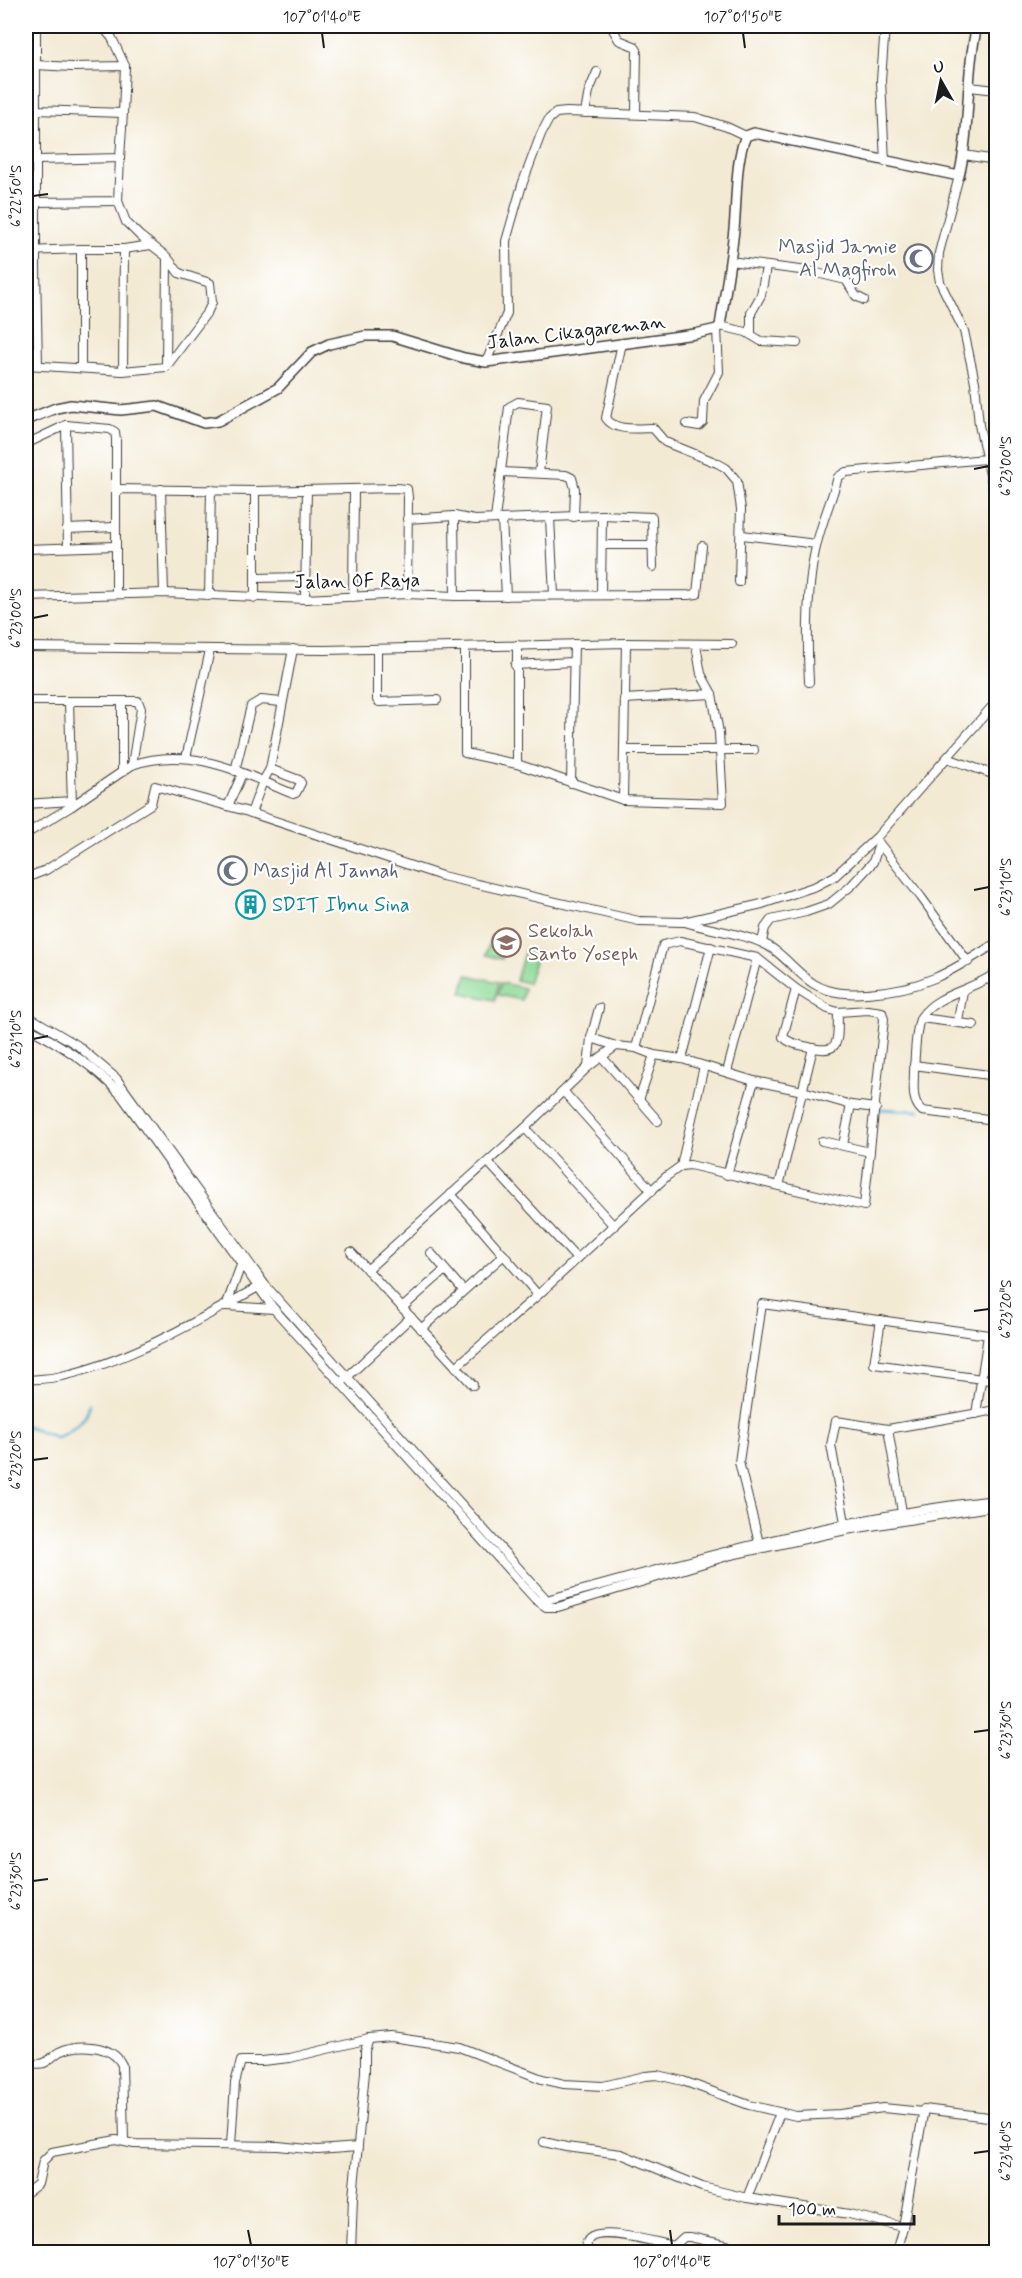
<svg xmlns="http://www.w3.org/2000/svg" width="1022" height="2278" viewBox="0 0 1022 2278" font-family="Mynerve,sans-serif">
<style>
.green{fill:#8dda98;stroke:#547b5a;stroke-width:1.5}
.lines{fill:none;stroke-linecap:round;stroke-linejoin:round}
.stream{stroke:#51adcf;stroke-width:3}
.minor-casing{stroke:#3c3b38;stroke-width:10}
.tertiary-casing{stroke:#3c3b38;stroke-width:12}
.minor{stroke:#fff;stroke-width:8}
.tertiary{stroke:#fff;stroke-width:9}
.ticks{fill:none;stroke:#1c1c1c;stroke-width:2}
.labels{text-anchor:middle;stroke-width:4.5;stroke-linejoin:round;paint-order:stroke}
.worship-label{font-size:20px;fill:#5b616d;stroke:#fff;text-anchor:end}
.street-label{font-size:20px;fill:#1c1c1c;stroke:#fff}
.culture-label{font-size:20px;fill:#0d838f;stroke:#fff;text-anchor:start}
.education-label{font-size:20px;fill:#785e54;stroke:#fff;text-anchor:start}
.neatline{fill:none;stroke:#1c1c1c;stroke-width:2}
.ticks-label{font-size:15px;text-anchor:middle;fill:#1c1c1c}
</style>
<rect width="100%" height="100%" fill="#fff"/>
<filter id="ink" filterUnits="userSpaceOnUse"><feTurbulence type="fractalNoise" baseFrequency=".0167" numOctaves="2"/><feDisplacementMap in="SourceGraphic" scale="12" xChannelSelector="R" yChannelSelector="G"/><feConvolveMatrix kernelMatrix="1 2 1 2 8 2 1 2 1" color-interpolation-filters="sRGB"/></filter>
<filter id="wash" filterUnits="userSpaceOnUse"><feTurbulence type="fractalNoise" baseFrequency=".008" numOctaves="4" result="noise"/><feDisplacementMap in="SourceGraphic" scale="24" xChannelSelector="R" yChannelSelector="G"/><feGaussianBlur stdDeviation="1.35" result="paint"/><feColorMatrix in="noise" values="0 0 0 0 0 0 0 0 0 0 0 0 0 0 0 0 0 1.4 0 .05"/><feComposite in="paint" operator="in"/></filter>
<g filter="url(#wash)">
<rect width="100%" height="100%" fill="#f3ead4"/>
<g class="green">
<polygon points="491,936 506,939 502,959 486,955"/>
<polygon points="525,950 538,952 528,983 516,980"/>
<polygon points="467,975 499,982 495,1000 462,993"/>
<polygon points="501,983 524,988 522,1000 498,995"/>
</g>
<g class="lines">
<g class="stream">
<polyline points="877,1109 919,1111"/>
<path d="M26,1426L57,1438C72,1430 86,1422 90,1404"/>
</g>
</g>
</g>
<g filter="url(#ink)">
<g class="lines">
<defs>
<g id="minor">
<polyline points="36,26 36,110 123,113 125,66"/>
<polyline points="611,26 619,40 634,46 637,50 636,114"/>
<polyline points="885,26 881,80 885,162"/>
<polyline points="36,65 72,67 125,66 112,38 102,26"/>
<polyline points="970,87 996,90"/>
<polyline points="26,111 36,110 36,268 38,365"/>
<polyline points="585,113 589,91 597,72"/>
<polyline points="964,155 996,160"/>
<polyline points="37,160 120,158 123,113"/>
<polyline points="959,176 939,253 938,270 940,282 964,331 975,382 979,425 996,502"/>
<polyline points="36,202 118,201 120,158"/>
<polyline points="26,251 81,249"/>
<polyline points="730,261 808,271 846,280 856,296 864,300"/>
<polyline points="720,326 746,332 761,341 797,343"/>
<polyline points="751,335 751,313 761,295 766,267"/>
<path d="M622,343L606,418C615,432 638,428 653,428L665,442L717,463L726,468L737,481L741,509L739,582"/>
<polyline points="486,362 507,313 506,241 522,185 541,134 549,119 556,113 567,112 695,117 727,127 746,136"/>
<polyline points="26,365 123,371 166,367 208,311 212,302 210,283 179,273 167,257 140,236 126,222 118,201"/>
<polyline points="166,367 167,258"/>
<polyline points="81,368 81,249 124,249 151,245"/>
<polyline points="123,371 124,249"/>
<polyline points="687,424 699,426 703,422 704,401 719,372 717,329"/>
<polyline points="66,425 68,547"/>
<polyline points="26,444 66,425 110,429 115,432 116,439 116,489"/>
<polyline points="501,472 566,475 572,478 575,489 574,517"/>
<polyline points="161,489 164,593"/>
<polyline points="255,491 255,598"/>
<polyline points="454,516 455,596"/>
<polyline points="550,518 554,595"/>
<polyline points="407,519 454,516 475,520 602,515 652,517 653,567"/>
<polyline points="495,519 509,407 518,402 547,406 539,473"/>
<polyline points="502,519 506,596"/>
<polyline points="67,529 115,527"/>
<polyline points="742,535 816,544"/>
<polyline points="602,545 653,545"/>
<polyline points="26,549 115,546"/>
<polyline points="255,578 305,577"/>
<polyline points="116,594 116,489 255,491 396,488 407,489 408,497 407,594"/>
<polyline points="601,595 602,515"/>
<polyline points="209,596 211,489"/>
<polyline points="26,597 164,593 305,599 407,594 455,596 689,595 697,594 702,546"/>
<polyline points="353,597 354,490"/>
<polyline points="305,599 307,490"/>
<polyline points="26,647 325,650 626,643 732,644"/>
<polyline points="465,648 465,753 517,764 623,800 723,803 719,733 712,694 701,674 696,645"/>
<polyline points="377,649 377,700 379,702 437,700"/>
<polyline points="515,665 573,662"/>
<path d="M809,682C807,640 806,584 817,543C822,521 832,499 838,477L846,472L986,459"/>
<polyline points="624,699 712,694"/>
<polyline points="26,701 138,701 141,709 132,765"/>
<polyline points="69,701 72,806"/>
<polyline points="122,701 122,772"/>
<polyline points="624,750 754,750"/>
<polyline points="186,758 210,650"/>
<polyline points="947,758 995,775"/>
<polyline points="517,764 517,645"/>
<polyline points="235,771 251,706 261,700 281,702"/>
<polyline points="571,783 574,644"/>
<polyline points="623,800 626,643"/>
<polyline points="26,804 71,801"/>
<polyline points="228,806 242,774"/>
<polyline points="251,813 263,781 270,769 293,649"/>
<path d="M26,834L72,806L132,765C190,745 240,772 293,794L296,793L301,783L299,780L270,769"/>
<polyline points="879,843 921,897 968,962"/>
<polyline points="26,878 46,870 151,804 155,786 242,810 442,876 639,921 683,922 762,904 816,886 835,876 877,837 996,702"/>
<path d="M685,922C709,930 736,932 760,942C781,950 795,972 814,984C831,994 848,994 867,993C922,990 951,972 996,943"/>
<polyline points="762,942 765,928 771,920 806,912 829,904 851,886 873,862 879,844"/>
<path d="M996,973C974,990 937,993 921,1017C915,1028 915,1060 914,1072C914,1087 911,1100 922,1111L996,1120"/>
<polyline points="988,979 996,984"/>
<path d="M796,989L783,1037C790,1044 800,1045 809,1047C843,1056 837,1038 838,1012"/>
<path d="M26,1015L77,1045L116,1078L265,1285L547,1600C695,1559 843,1516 996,1500"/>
<polyline points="921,1018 974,1025"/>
<polyline points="958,1021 963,991"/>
<path d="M26,1027C61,1044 94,1066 121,1095L274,1309L535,1599L546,1607H558L731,1555L846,1530L996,1506"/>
<polyline points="591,1038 599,1008"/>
<polyline points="602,1057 658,1121"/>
<polyline points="682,1059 711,947"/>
<polyline points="914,1065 996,1076"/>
<polyline points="588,1067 591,1038 616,1046 636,1048 654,1055 682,1059 754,1081 803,1091 851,1105 876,1108"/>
<polyline points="727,1072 757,958"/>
<polyline points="564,1092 652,1191"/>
<polyline points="639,1100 654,1055"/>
<polyline points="525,1128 614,1226"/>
<polyline points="822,1141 870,1152"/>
<polyline points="843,1145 851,1105"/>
<polyline points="488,1162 577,1259"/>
<polyline points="681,1166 704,1066"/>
<polyline points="727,1175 754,1081"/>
<polyline points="779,1186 813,1048"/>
<polyline points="451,1194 538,1295"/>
<polyline points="351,1252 473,1385"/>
<polyline points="431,1253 463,1290"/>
<polyline points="241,1265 226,1306 274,1309"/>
<polyline points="367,1270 525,1128 588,1067 616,1046"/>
<polyline points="402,1308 445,1270"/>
<polyline points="881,1320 874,1364 996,1381"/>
<polyline points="421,1329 504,1255"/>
<polyline points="456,1367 538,1295 667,1176 681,1166 690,1165 864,1206 884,1019 882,1012 868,1010 838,1012 828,1009 796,989 757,958 680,941 663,945 636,1048"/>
<path d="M26,1380C38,1379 50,1379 62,1376C133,1360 198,1320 260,1286"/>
<polyline points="344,1380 411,1317"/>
<polyline points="976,1414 988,1335"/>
<polyline points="888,1429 996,1410"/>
<polyline points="846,1528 831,1445 836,1421 888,1429 903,1518"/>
<polyline points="760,1547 739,1462 762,1304 996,1336"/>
<path d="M26,2063C30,2063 40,2065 44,2063C49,2061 54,2055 59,2052C78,2043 112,2044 122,2065L124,2140"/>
<polyline points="780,2113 747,2198 849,2214 903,2227"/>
<polyline points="544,2142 566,2147 621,2154 702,2187 747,2198"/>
<polyline points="231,2145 235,2083 241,2061 262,2061 290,2058 369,2039 391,2037 459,2047 542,2079 564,2084 603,2086 645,2076 657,2075 683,2081 749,2105 796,2116 840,2114 883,2108 923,2112"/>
<polyline points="26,2193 38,2184 43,2161 52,2152 116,2140 134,2144 278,2146 318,2150 358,2147"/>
<polyline points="351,2252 353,2197 365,2072 365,2051 369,2039"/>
<path d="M588,2252C587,2247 585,2243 589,2239C601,2226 658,2243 674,2246L684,2237H690L757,2252"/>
<polyline points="896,2252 903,2227 924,2109 996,2118"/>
</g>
<path id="tertiary" d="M26,420L56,408L71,405L121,410L157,406L204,423L218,421L278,388L312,352L329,344L365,336H392L464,358L486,362L695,334L717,329L720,326C725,293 731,261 734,229C737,202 735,159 746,136L754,133L959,176C971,127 965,75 977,26"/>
</defs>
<use href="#minor" class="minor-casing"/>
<use href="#tertiary" class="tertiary-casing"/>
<use href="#minor" class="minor"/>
<use href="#tertiary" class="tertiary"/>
</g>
</g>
<path class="ticks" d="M322,33L324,48M743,33L745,48M33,196L48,194M974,469L989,466M33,618L48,615M974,890L989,887M33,1039L48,1036M974,1311L989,1309M33,1460L48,1458M974,1732L989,1730M33,1881L48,1879M974,2153L989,2151M248,2230L251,2245M670,2230L672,2245"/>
<defs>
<symbol id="mosque-ring" viewBox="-11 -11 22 22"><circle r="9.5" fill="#fff" stroke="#6b7280" stroke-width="1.5"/><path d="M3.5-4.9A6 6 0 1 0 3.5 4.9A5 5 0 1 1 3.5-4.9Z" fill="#6b7280"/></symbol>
<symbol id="building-ring" viewBox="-11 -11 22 22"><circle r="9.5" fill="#fff" stroke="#0f9aa8" stroke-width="1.5"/><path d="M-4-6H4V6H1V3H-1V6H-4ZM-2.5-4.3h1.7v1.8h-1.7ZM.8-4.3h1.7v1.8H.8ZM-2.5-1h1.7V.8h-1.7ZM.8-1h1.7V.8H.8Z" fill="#0f9aa8"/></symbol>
<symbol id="school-ring" viewBox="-11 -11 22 22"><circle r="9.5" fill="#fff" stroke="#8d6e63" stroke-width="1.5"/><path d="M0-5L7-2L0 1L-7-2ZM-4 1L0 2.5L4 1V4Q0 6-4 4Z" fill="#8d6e63"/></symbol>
</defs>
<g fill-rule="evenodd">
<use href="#mosque-ring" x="902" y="242" width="33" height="33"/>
<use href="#mosque-ring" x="216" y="854" width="33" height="33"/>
<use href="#building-ring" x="234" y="888" width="33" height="33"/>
<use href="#school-ring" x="490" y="926" width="33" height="33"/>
</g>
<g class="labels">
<g class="worship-label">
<text x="897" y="253">Masjid Jamie<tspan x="897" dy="23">Al Magfiroh</tspan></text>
<text x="253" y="877" text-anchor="start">Masjid Al Jannah</text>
</g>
<g class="street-label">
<text transform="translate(576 331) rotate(-7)" y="7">Jalan Cikagareman</text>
<text transform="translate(357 580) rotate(-1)" y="7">Jalan OF Raya</text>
</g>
<g class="culture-label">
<text x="272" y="911">SDIT Ibnu Sina</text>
</g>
<g class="education-label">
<text x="528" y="937">Sekolah<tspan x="528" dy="23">Santo Yoseph</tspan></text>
</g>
</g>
<rect width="1022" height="2278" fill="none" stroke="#fff" stroke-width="66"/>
<g transform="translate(941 81) rotate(351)" stroke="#ffffff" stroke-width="4.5" paint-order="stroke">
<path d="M0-4.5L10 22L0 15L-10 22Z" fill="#1c1c1c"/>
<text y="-9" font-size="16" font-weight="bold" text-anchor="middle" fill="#1c1c1c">U</text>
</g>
<path d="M779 2215v9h135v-9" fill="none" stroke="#1c1c1c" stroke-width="3"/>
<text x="788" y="2215" font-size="18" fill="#1c1c1c" stroke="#ffffff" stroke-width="4.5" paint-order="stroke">100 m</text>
<rect x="33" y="33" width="956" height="2212" class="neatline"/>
<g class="ticks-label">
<text x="322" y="22">107°01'40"E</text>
<text x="743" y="22">107°01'50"E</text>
<text transform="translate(16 196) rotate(-90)" y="5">6°22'50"S</text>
<text transform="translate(1006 466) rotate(-90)" y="5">6°23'00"S</text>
<text transform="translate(16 618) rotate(-90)" y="5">6°23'00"S</text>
<text transform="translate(1006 887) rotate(-90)" y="5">6°23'10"S</text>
<text transform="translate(16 1039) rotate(-90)" y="5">6°23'10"S</text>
<text transform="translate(1006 1309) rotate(-90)" y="5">6°23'20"S</text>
<text transform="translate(16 1460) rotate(-90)" y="5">6°23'20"S</text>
<text transform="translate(1006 1730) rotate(-90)" y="5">6°23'30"S</text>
<text transform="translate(16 1881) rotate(-90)" y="5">6°23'30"S</text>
<text transform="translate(1006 2151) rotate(-90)" y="5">6°23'40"S</text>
<text x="251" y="2267">107°01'30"E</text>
<text x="672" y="2267">107°01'40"E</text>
</g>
</svg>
